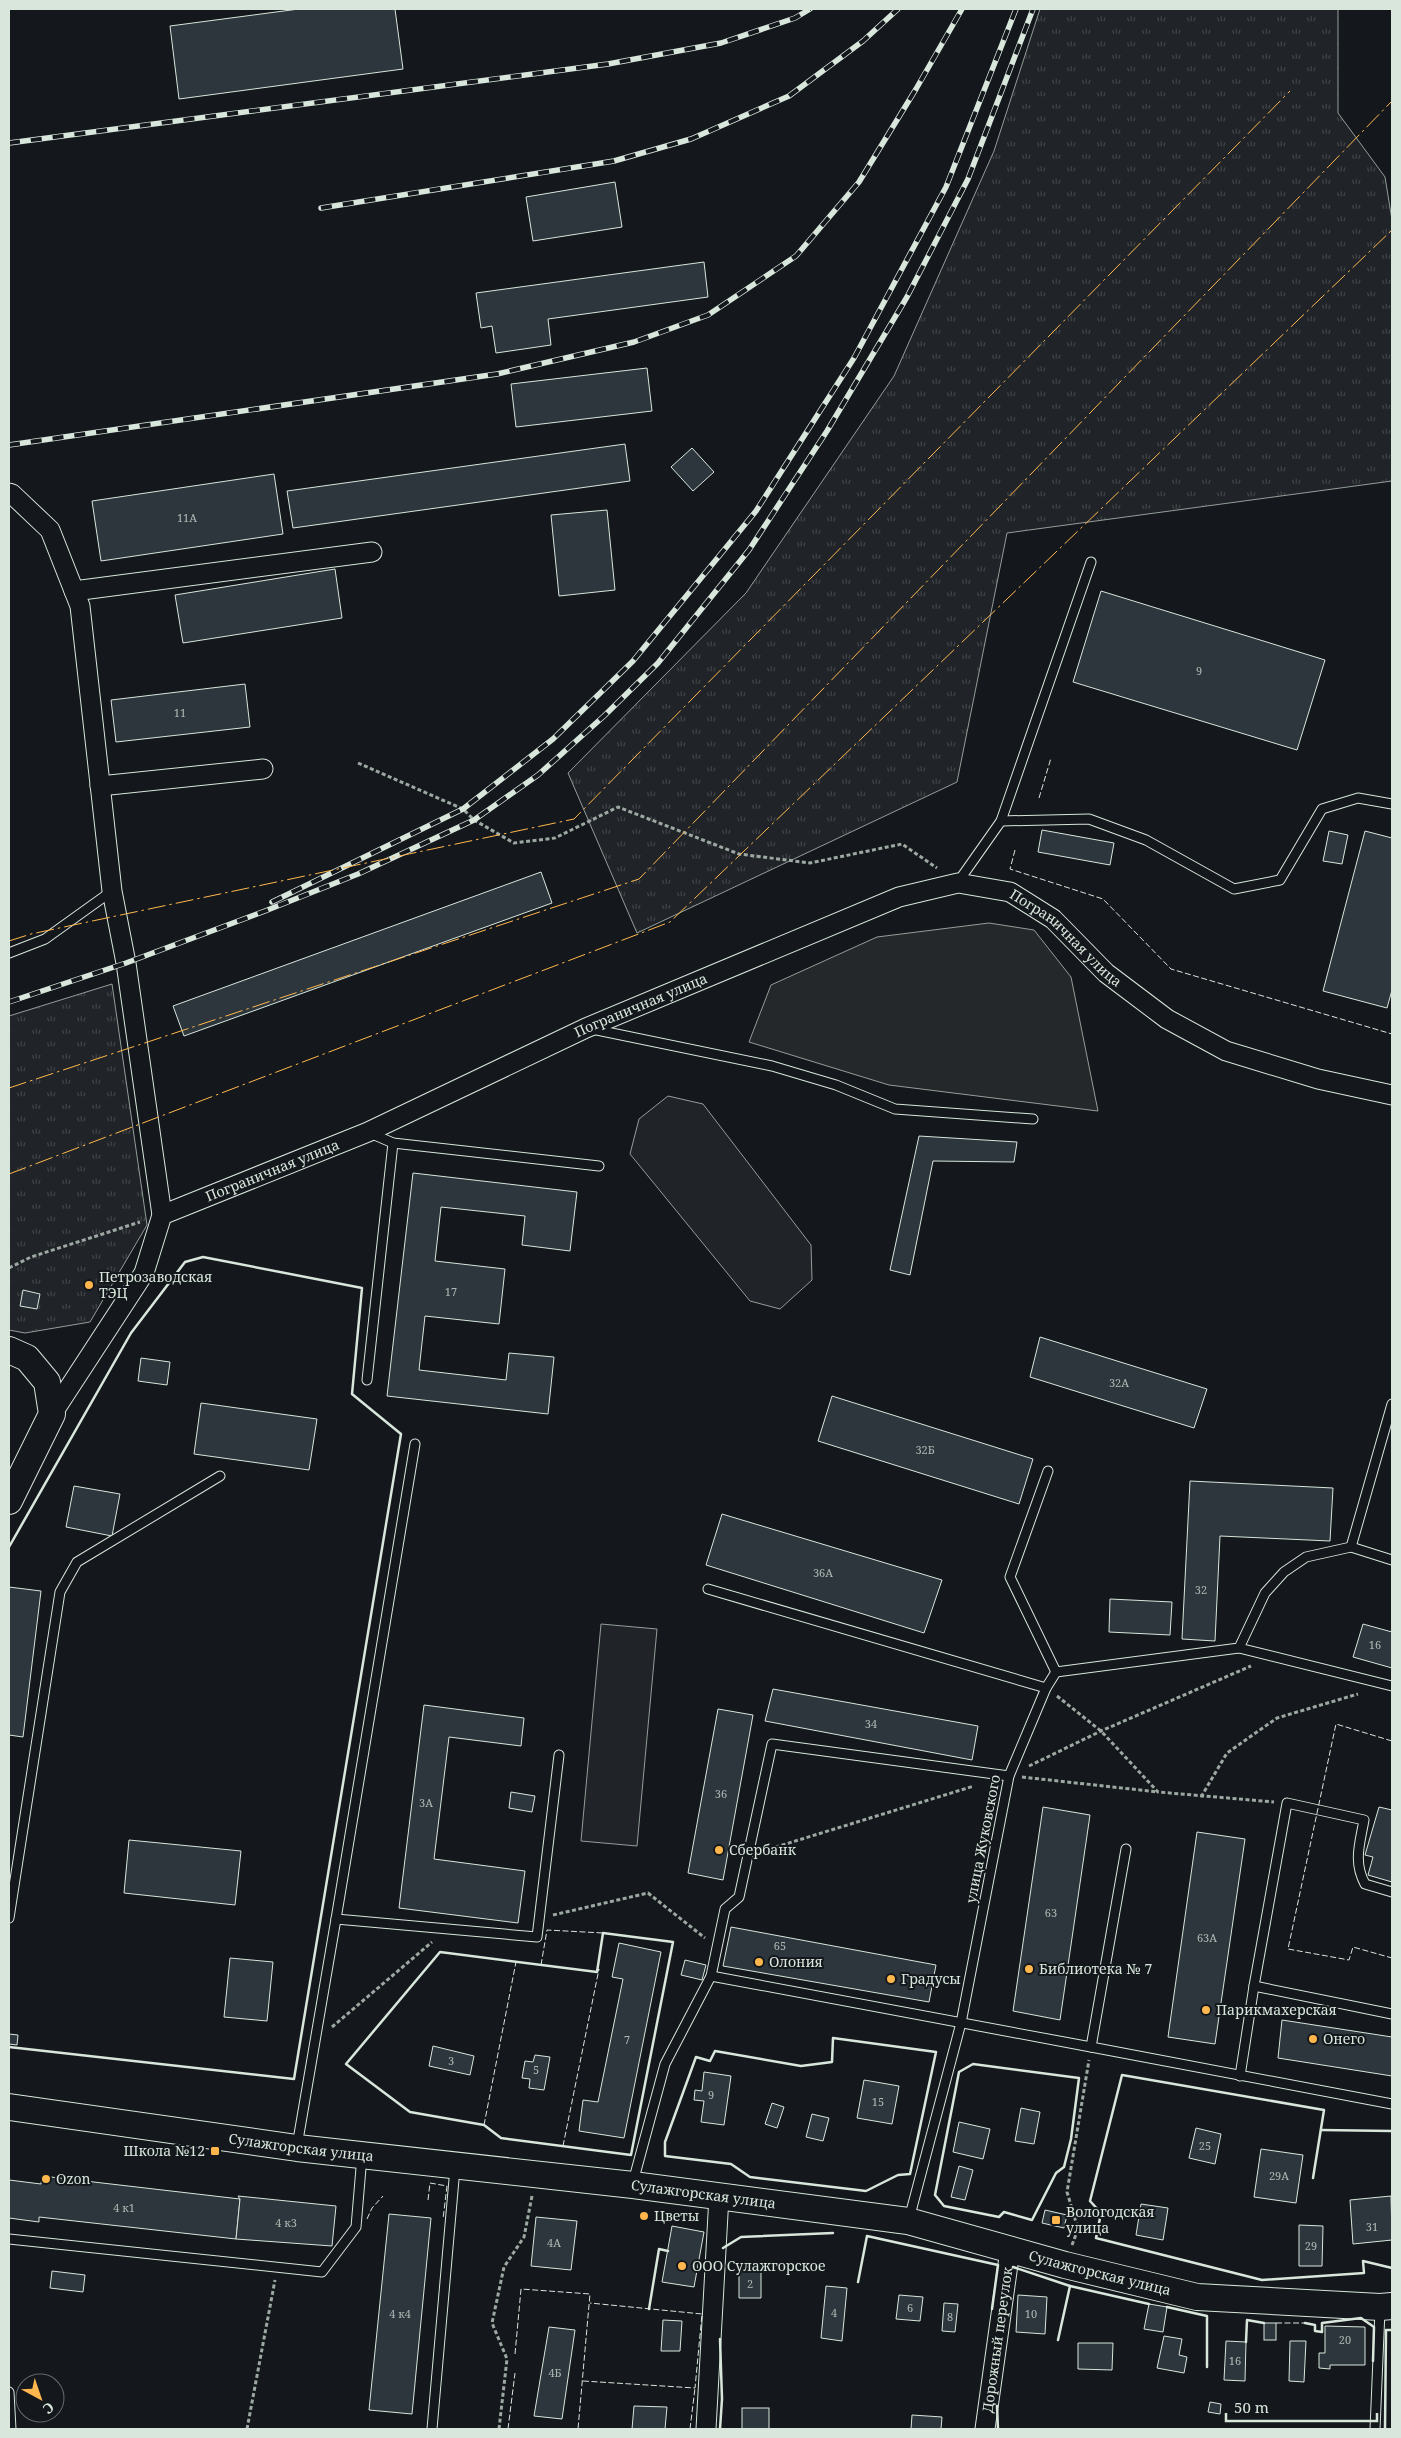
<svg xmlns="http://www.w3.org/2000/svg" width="1401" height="2438" viewBox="0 0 1401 2438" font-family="'Noto Serif',serif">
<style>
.grass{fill:url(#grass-tufts);stroke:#939e99}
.pitch{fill:#202428;stroke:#939e99}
.parking{fill:#24282b;stroke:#939e99}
.building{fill:#2c363c;stroke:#d8e6dc}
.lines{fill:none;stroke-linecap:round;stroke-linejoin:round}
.lane-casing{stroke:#d8e6dc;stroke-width:11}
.street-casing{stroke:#d8e6dc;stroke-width:21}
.secondary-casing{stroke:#d8e6dc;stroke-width:28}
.path{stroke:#9da8a2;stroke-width:3;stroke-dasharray:4 2.5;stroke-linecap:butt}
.lane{stroke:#14181c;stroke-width:9}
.street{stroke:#14181c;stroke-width:19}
.secondary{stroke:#14181c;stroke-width:26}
.rail-casing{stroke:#d8e6dc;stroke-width:5.5}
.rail{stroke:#14181c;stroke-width:4;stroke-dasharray:11;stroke-linecap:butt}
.fence{stroke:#d8e6dc;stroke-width:1;stroke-dasharray:6 2.5;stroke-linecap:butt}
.wall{stroke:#d8e6dc;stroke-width:2.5}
.power{stroke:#ffb74d;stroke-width:1;stroke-dasharray:18 4 2.5 4;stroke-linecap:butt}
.poi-dot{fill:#ffb74d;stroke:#14181c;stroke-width:2}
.labels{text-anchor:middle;stroke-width:4;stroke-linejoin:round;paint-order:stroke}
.number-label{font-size:11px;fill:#adbab4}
.street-label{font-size:14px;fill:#d8e6dc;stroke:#14181c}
.poi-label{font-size:14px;fill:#d8e6dc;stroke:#14181c;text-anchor:start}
</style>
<defs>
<pattern id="grass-tufts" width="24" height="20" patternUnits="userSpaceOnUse" patternTransform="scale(1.25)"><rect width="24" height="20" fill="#202428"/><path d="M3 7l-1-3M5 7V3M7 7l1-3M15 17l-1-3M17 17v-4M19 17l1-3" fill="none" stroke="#404447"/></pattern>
</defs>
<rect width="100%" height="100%" fill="#14181c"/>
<g class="grass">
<polygon points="1040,9 1338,9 1338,113 1385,177 1392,220 1392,481 1007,533 957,782 637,933 568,773 746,593 894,376 994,151"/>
<polygon points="112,984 147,1225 90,1322 25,1333 9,1330 9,1016"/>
</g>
<g class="pitch">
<polygon points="668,1096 703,1104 811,1245 812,1280 780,1309 750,1301 630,1154 639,1119"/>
<polygon points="601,1624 657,1629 637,1846 581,1841"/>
</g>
<polygon class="parking" points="989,923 1034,930 1071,977 1098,1111 889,1085 749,1042 771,985 877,937"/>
<g class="building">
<polygon points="299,9 395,9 403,69 179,99 170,26"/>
<polygon points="615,182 622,227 533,241 526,197"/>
<polygon points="704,262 708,297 548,319 551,345 496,353 492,326 481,328 476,293"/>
<polygon points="647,368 652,411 516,427 511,384"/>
<polygon points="625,444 630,481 293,528 287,491"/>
<polygon points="692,448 714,472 693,491 671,467"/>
<polygon points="274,474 283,534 101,561 92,501"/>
<polygon points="607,510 615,590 559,596 551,515"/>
<polygon points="335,569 342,618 183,643 175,595"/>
<polygon points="1101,591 1325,660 1297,750 1073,682"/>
<polygon points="245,684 250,727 116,742 111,700"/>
<polygon points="1042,830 1114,843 1110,865 1038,852"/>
<polygon points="1329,831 1348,835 1342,864 1323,861"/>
<polygon points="1365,831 1392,838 1392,990 1387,1008 1323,991"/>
<polygon points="541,872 552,903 184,1036 173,1006"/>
<polygon points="919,1136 1017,1142 1014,1162 933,1161 910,1275 890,1270"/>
<polygon points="413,1173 577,1192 570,1251 522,1245 525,1216 441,1207 435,1261 505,1269 499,1324 425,1316 419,1370 506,1380 509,1353 554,1357 548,1414 387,1396"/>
<polygon points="23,1290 40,1294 37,1309 20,1306"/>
<polygon points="1040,1337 1207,1389 1194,1428 1030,1377"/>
<polygon points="141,1358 170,1362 167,1385 138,1381"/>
<polygon points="832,1396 1033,1459 1019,1504 818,1441"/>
<polygon points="201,1403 317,1419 309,1470 194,1454"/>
<polygon points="1190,1481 1333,1488 1330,1541 1220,1536 1215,1641 1182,1639"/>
<polygon points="74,1486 120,1494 112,1536 66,1527"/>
<polygon points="722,1514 942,1580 924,1633 706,1565"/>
<polygon points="9,1587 41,1591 23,1737 9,1735"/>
<polygon points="1110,1599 1172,1602 1170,1635 1109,1632"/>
<polygon points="1363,1624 1392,1632 1392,1668 1353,1657"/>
<polygon points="773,1689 978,1726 972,1760 765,1721"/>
<polygon points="424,1705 524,1718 521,1746 449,1737 434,1859 525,1871 518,1923 399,1908"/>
<polygon points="718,1709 753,1715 723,1880 688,1873"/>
<polygon points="511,1792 535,1796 532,1812 509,1808"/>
<polygon points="1043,1807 1090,1815 1060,2020 1013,2011"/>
<polygon points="1379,1807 1392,1810 1392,1882 1368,1875 1373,1857 1365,1855"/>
<polygon points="1197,1832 1245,1839 1215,2044 1168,2037"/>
<polygon points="129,1840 241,1851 235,1905 124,1893"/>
<polygon points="731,1927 936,1965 929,2002 723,1966"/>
<polygon points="619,1943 661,1952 624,2138 579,2131 583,2100 598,2102 623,1979 612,1977"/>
<polygon points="230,1958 273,1962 267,2021 224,2017"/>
<polygon points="685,1960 706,1965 702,1980 681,1975"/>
<polygon points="1282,2020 1392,2037 1392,2076 1278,2058"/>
<polygon points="9,2034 18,2035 17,2045 9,2044"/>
<polygon points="433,2046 474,2056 470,2075 429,2066"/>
<polygon points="535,2055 550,2057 544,2090 529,2088 530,2079 522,2078 525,2061 533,2062"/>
<polygon points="704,2072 731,2076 724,2125 701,2122 704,2101 694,2100 695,2090 702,2091"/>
<polygon points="864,2080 899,2086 892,2124 857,2118"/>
<polygon points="772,2103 784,2107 777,2128 765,2124"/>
<polygon points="1021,2108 1040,2112 1034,2144 1015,2141"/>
<polygon points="812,2114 829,2118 823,2141 806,2137"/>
<polygon points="959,2122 990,2129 983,2159 953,2152"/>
<polygon points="1196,2128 1221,2134 1215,2164 1189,2158"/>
<polygon points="1261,2149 1303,2155 1296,2203 1254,2197"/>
<polygon points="959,2166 973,2170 965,2200 951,2197"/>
<polygon points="42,2176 240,2199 236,2239 39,2217 39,2222 9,2218 9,2180 41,2184"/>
<polygon points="238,2196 336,2206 332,2246 236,2239 240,2199"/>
<polygon points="1391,2196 1392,2240 1353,2244 1350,2200"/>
<polygon points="1141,2204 1168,2208 1163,2240 1136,2235"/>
<polygon points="1045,2210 1067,2215 1064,2228 1042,2223"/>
<polygon points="389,2214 431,2218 412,2414 369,2410"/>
<polygon points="536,2217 577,2221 571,2270 531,2266"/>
<polygon points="1299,2225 1323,2226 1322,2266 1299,2266"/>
<polygon points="672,2226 704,2232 694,2287 662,2282"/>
<polygon points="761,2270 761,2298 739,2298 739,2271"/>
<polygon points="52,2271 85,2275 83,2292 50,2288"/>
<polygon points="826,2286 847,2288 842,2341 821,2338"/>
<polygon points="899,2295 923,2297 920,2321 896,2319"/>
<polygon points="1018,2295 1047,2297 1045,2334 1016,2332"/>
<polygon points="944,2303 958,2304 955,2332 942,2331"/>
<polygon points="1149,2304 1167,2307 1163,2332 1144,2329"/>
<polygon points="663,2320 682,2321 680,2351 661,2351"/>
<rect x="1264" y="2323" width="12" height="17"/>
<polygon points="1325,2326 1365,2327 1365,2365 1330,2365 1330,2369 1319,2368 1319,2353 1325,2353"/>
<polygon points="549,2327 575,2330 562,2419 534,2416"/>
<polygon points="1164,2336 1182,2339 1179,2355 1187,2357 1184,2373 1157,2368"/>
<polygon points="1226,2341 1246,2342 1245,2381 1224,2380"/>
<polygon points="1290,2341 1306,2341 1304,2382 1289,2381"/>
<polygon points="1078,2343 1113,2343 1112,2370 1078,2369"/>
<polygon points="1210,2402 1221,2404 1220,2414 1208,2412"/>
<polygon points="634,2406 667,2407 665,2429 632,2429"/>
<rect x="742" y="2408" width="27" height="21"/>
<polygon points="912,2415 942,2417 941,2429 911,2429"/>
</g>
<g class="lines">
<defs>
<g id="lane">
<polyline points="1001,821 1089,819 1146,840 1234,889 1280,880 1322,809 1358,798 1392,804"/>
<polyline points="958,882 1001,821 1091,562"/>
<polyline points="9,953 45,939 112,891"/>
<polyline points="592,1029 772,1066 836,1085 895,1109 1033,1119"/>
<polyline points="370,1133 393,1143 599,1166"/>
<polyline points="367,1380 393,1143"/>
<polyline points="1048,1471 1010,1577 1056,1672"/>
<polyline points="1351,1547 1392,1404"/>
<polyline points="708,1589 1046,1688"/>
<polyline points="1239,1648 1392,1686"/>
<polyline points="9,1918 60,1592 77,1562 220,1476"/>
<polyline points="336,1919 415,1444"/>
<polyline points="711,1976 1091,2047 1126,1849"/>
<path d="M1254,1986L1287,1803L1364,1820C1360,1843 1353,1862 1365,1884L1392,1892"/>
<polyline points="1091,2047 1392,2104"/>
<polyline points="1240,2076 1254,1986 1392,2014"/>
<polyline points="297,2146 336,1919 537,1937 559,1755"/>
<polyline points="633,2182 665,2064 711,1976 725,1909 739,1897 772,1744 1009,1776"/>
<polyline points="909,2219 961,2023 1009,1776 1046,1688 1056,1672 1239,1648 1265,1593 1284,1572 1306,1557 1351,1547 1392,1560"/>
<polyline points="9,2239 322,2272 356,2227 362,2156"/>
<polyline points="9,2392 11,2429"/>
<polyline points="432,2429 455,2168"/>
<polyline points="1375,2429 1380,2310"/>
</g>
<g id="street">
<polyline points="9,493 12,494 50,530 80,606 112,891 126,963 162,1215"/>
<polyline points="74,591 372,552"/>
<polyline points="100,786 263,769"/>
<path id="s1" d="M52,1414L144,1273L162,1215L368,1132L586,1028L899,897L958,883L1010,892L1053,919L1106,973L1167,1019L1226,1051L1318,1079L1392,1095"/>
<polyline points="706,2429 719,2196"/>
<path id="s2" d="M985,2429L1010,2250"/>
</g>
<g id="secondary">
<polyline points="9,1350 27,1358 47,1382 52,1414 9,1501"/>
<path id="s3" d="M9,2107L297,2148L633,2185L908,2221L1065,2265L1197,2297L1380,2307L1392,2306"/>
</g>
</defs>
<use href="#lane" class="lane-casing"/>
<use href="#street" class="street-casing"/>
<use href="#secondary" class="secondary-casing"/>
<g class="path">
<polyline points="358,763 463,809 474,820 514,843 555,838 618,807 739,854 810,863 902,844 937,868"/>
<polyline points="9,1268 31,1257 140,1222"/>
<polyline points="1057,1696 1101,1731 1158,1792 1274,1802"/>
<polyline points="1029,1766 1101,1731 1251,1666"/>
<polyline points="1022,1777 1158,1792"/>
<polyline points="1201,1797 1227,1753 1277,1718 1358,1694"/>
<polyline points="763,1851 974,1786"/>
<polyline points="553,1915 648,1893 705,1938"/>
<polyline points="332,2027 432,1942"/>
<polyline points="1072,2245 1078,2229 1067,2192 1089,2060"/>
<polyline points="247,2429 275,2280"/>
<polyline points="499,2429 507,2359 492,2323 504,2267 524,2237 532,2196"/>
</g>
<use href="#lane" class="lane"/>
<use href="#street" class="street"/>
<use href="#secondary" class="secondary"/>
<defs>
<g id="rail">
<polyline points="9,143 608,64 721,43 795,18 810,9"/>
<polyline points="321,208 614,161 691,139 789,96 863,41 898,9"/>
<polyline points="9,445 497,374 634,342 708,315 796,256 859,182 916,89 962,9"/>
<polyline points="272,902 463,809 553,739 633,661 756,511 854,358 946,187 1016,9"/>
<polyline points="9,1002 126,963 265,911 358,874 474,820 538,775 604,716 658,663 749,550 827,431 907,297 968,179 1033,9"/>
</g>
</defs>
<use href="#rail" class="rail-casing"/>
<use href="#rail" class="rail"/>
<g class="fence">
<polyline points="1039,798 1051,758"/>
<polyline points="1015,850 1010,869 1103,899 1171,969 1392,1034"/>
<polyline points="1392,1741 1336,1724 1288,1949 1349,1960 1353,1947 1392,1958"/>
<polyline points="541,1965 547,1930 603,1933"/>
<polyline points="484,2125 516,1962"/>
<polyline points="563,2146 599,1969 597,1972"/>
<polyline points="428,2200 430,2183 447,2186 443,2219"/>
<polyline points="367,2219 372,2208 383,2196"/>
<polyline points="1276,2323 1305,2323"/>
<polyline points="515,2354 521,2289 590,2294 578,2429"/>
<polyline points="583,2381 695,2388 702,2314 590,2303"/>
<polyline points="508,2429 515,2373"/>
<polyline points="690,2429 695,2388"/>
</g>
<g class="wall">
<polyline points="9,1547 131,1333 185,1262 203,1257 362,1288 352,1394 401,1434 294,2079 9,2047"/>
<polygon points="603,1933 673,1942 631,2155 501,2138 484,2125 410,2112 346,2064 440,1952 597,1972"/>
<polygon points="833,2038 936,2052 910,2174 898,2175 866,2191 750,2177 731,2164 665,2156 665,2142 696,2057 710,2061 715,2051 801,2066 832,2062"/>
<polygon points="973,2064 1079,2078 1071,2139 1064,2167 1056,2173 1032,2220 1004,2212 999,2217 944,2206 935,2195 959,2072"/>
<polyline points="1321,2130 1392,2131"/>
<polyline points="1313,2178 1324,2110 1122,2075 1090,2201 1101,2213 1096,2238 1262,2280 1364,2273 1363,2261 1392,2268"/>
<polyline points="723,2248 741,2237 833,2233"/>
<polyline points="1013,2267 1070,2286 1058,2340"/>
<polyline points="858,2282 867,2236 998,2265 992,2309"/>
<polyline points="1070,2286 1149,2304"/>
<polyline points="1167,2307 1207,2316 1207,2367"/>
<polyline points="649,2309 659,2249 668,2251"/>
<polyline points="1305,2323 1315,2325 1315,2331 1322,2332 1322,2323 1361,2318 1374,2327 1373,2361"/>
<polyline points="720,2339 722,2399 720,2429"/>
<polyline points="1246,2342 1247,2320 1264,2323"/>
<polyline points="997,2406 998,2429"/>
<polyline points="1385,2429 1386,2330 1392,2330"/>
</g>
<g class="power">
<polyline points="9,941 31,934 574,819 1290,91"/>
<polyline points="9,1088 639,879 1392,101"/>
<polyline points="9,1174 670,922 1392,230"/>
</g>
</g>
<g class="poi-dot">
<circle cx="89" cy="1285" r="5"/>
<circle cx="719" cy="1850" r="5"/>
<circle cx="759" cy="1962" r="5"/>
<circle cx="1029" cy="1969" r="5"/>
<circle cx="891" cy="1979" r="5"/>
<circle cx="1206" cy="2010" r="5"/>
<circle cx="1313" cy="2039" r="5"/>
<rect x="210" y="2146" width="10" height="10" rx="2.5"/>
<circle cx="46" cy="2179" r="5"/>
<circle cx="644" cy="2216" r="5"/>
<rect x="1051" y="2215" width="10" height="10" rx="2.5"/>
<circle cx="682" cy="2266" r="5"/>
</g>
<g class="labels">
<g class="number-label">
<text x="187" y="522">11А</text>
<text x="1199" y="675">9</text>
<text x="180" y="717">11</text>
<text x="451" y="1296">17</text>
<text x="1119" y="1387">32А</text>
<text x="925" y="1454">32Б</text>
<text x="823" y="1577">36А</text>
<text x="1201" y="1594">32</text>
<text x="1375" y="1649">16</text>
<text x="871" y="1728">34</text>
<text x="721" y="1798">36</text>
<text x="426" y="1807">3А</text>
<text x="1051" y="1917">63</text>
<text x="1207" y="1942">63А</text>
<text x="780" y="1950">65</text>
<text x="627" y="2044">7</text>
<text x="451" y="2065">3</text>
<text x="536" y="2074">5</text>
<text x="711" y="2099">9</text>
<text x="878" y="2106">15</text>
<text x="1205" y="2150">25</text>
<text x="1279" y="2180">29А</text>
<text x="124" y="2212">4 к1</text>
<text x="286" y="2227">4 к3</text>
<text x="1372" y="2231">31</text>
<text x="554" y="2247">4А</text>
<text x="1311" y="2250">29</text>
<text x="750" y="2288">2</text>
<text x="910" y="2312">6</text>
<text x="834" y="2317">4</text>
<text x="400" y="2318">4 к4</text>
<text x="1031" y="2318">10</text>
<text x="950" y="2321">8</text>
<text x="1345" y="2344">20</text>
<text x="1235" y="2365">16</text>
<text x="555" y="2377">4Б</text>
</g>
<g class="street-label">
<text dy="5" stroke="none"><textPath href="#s1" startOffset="1218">Пограничная улица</textPath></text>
<text dy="5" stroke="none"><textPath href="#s1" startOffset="752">Пограничная улица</textPath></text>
<text dy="5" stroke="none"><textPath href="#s1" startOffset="348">Пограничная улица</textPath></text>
<text transform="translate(983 1839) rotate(-79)" y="5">улица Жуковского</text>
<text dy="5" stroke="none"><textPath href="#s3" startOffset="295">Сулажгорская улица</textPath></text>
<text dy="5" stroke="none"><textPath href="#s3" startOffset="700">Сулажгорская улица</textPath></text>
<text dy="5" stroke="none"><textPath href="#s3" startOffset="1105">Сулажгорская улица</textPath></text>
<text dy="5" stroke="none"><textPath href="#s2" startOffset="90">Дорожный переулок</textPath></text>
</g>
<g class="poi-label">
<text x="99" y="1282">Петрозаводская<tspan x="99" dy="16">ТЭЦ</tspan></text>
<text x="729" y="1855">Сбербанк</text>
<text x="769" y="1967">Олония</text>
<text x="1039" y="1974">Библиотека № 7</text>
<text x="901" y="1984">Градусы</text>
<text x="1216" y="2015">Парикмахерская</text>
<text x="1323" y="2044">Онего</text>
<text x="205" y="2156" text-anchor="end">Школа №12</text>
<text x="56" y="2184">Ozon</text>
<text x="1066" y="2217">Вологодская<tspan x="1066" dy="16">улица</tspan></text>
<text x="654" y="2221">Цветы</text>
<text x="692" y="2271">ООО Сулажгорское</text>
</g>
</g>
<rect width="1401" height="2438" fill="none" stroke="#d8e6dc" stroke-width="20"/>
<g transform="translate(40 2398) rotate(140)"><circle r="24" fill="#14181c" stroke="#626a69"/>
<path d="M0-4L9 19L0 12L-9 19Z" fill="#ffb74d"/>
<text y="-8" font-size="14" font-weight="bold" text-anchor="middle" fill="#d8e6dc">С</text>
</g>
<path d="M1226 2413v8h151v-8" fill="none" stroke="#d8e6dc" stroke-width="2.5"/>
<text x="1234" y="2413" font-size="15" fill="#d8e6dc" stroke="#14181c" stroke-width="4" paint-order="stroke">50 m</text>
</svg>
